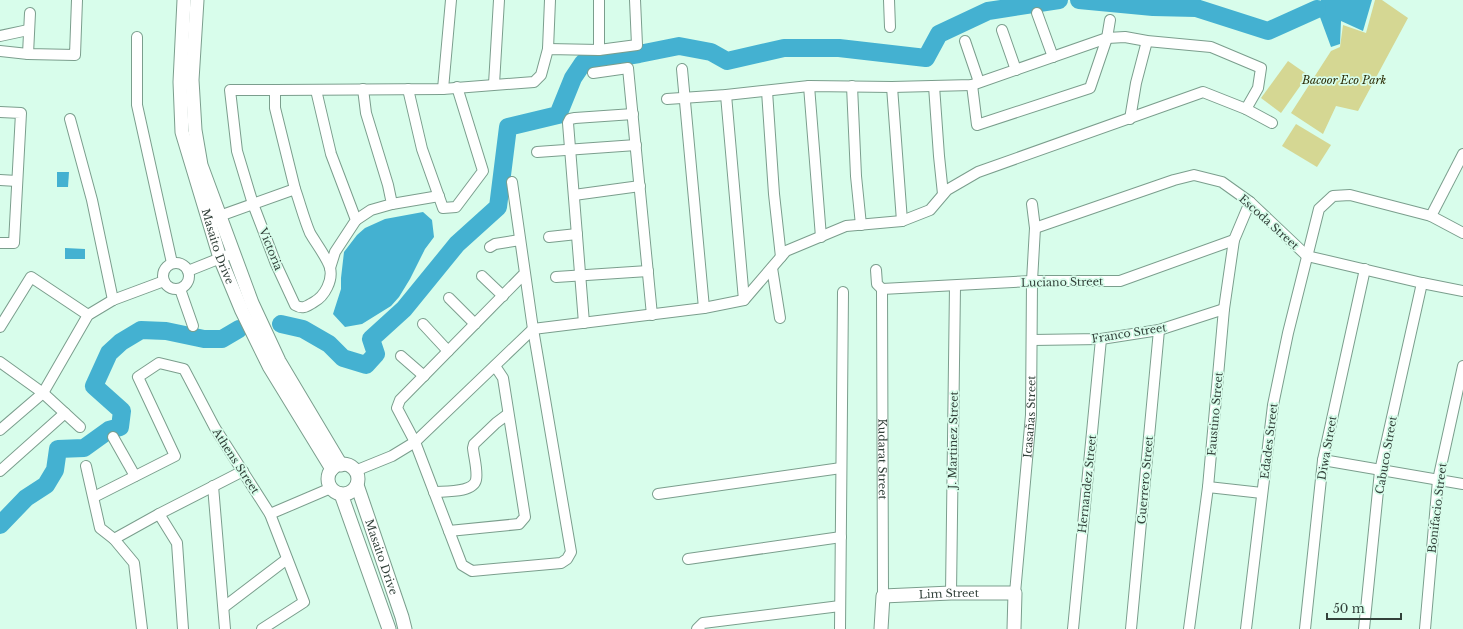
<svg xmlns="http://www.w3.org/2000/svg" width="1463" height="629" viewBox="0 0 1463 629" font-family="'Libre Baskerville',serif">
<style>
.green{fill:#d5d793}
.water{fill:#44b1d1}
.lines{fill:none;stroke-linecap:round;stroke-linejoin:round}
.river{stroke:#44b1d1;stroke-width:18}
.street-casing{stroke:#7b9e8d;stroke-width:12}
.secondary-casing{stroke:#7b9e8d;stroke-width:15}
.street{stroke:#fff;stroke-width:10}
.secondary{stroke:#fff;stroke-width:13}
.labels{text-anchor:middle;stroke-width:3.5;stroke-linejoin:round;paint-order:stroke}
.park-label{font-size:11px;font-style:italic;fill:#2c2c06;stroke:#d8fdeb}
.street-label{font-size:11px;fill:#32413a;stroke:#d8fdeb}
</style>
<rect width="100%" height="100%" fill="#d8fdeb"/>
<g class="green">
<polygon points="1375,0 1382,0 1408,18 1358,111 1336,106 1323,134 1291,113 1331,51 1340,47 1343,25 1366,33"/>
<polygon points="1288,61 1308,75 1281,113 1261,98"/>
<polygon points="1296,124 1331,145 1317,167 1282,146"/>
</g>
<g class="water">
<polygon points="1321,0 1372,0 1363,31 1341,21 1340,44 1331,47 1317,9"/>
<polygon points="57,172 69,172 68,187 57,187"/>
<polygon points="423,212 432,220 434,237 425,249 410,279 399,297 391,306 362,324 345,327 333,314 341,289 341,278 344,252 357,235 365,228 385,219"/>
<polygon points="65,248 85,249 85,259 65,259"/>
</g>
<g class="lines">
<g class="river">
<polyline points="1079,0 1153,7 1196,8 1268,31 1317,9"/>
<polyline points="281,324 303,329 329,344 343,358 366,365 376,354 371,339 404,309 457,244 498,207 508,127 558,115 573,78 583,63 639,54 679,46 711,52 727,61 784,48 839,48 926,58 939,34 988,11 1059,0"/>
<polyline points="0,525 26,498 46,485 55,470 58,449 84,448 109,430 120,427 122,411 94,386 109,353 121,342 141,330 166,331 204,339 222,339 239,329"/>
</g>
<defs>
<g id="street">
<polyline points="599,0 599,50"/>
<polyline points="889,0 890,27"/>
<polyline points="1037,13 1053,57"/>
<polyline points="1002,30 1016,70"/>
<polyline points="0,36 28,30"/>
<polyline points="137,37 137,105 172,263"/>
<polyline points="965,41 979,82"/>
<polyline points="548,49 550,0"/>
<polyline points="0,51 28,54 75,55 77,0"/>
<polyline points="28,54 30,13"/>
<polyline points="682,69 704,308"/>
<polyline points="593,73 628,68 652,315"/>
<polyline points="494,84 499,0"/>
<polyline points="972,85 977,125 1090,88 1107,38 1110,20"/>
<polyline points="809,86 821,237"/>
<polyline points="852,86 856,176 861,225"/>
<polyline points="934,86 939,156 943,194"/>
<polyline points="892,87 902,221"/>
<polyline points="408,89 422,149 443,208 456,207 483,171 457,87"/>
<polyline points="443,89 451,0"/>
<path d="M275,90H230L237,151L253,204L276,264L295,305C303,310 307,306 314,302C325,296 333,280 330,268C328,259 315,242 310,233C304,219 300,203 295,189"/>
<polyline points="316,90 331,154 356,220 335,252 330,268"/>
<polyline points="767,91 774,194 781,257"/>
<polyline points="726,95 744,300"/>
<polyline points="667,99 726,95 809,86 892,87 972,85 1107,38 1125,37 1147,41 1211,47 1261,68 1258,88 1246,109"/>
<polyline points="0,112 21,113 14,243 0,243"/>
<polyline points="70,119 92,200 113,300"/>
<polyline points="1130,119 1136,83 1147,41"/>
<polyline points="537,152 636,145"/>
<polyline points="0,180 17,181"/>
<polyline points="512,182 533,329 571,552 567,559 561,563 472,571 462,565 415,442 397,408 400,400 525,273"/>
<polyline points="574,195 640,186"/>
<polyline points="392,204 439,196"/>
<polyline points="1431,216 1463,154"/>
<polyline points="214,218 295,189 275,108 275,90 443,89 534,82 541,75 548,49 599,50 637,45 635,0"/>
<polyline points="356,220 371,210 392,204 388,185 366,113 363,89"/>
<polyline points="1035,228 1174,180 1194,175 1222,182 1250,202 1307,256 1422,283 1463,291"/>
<polyline points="549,237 577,234"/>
<polyline points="490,247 495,244 520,240"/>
<circle cx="176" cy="276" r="13"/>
<polyline points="772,268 780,318"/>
<polyline points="876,270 877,284 882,289"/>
<polyline points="188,271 233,253"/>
<polyline points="482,276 503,296"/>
<polyline points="556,277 648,271"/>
<polyline points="180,289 193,326"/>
<polyline points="882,289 1032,281 1120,281 1234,240"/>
<path id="s1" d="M882,289L883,596"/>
<polyline points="449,298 475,324"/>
<polyline points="584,323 568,123 570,119 575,118 633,114"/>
<polyline points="423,324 448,351"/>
<polyline points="0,327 31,277 88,315"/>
<polyline points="1032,340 1101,339 1159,330 1224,309"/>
<polyline points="401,356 424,376"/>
<polyline points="0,362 43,393 80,427"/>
<polyline points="0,430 43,393 88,315 113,300 164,281"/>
<polyline points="113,437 135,476"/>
<polyline points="1323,460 1463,484"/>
<polyline points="86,466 100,528 114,539 134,563 142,629"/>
<polyline points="0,471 65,413"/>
<polyline points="355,471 392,456 415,442 533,329 704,308 744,300 786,251 846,226 902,221 930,210 947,190 978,172 1203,92 1246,109 1272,123"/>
<polyline points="213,486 225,629"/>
<polyline points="1208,487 1262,493"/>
<path d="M434,492C445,491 473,493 476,480C478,471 474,458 473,448L474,444L496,423L508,414"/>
<polyline points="658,494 841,468"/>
<polyline points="94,497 175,456 138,377 159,363 184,369 215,428 270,514 304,602 262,629"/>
<polyline points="159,514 177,543 183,629"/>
<polyline points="270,514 331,488"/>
<polyline points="449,531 519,524 525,517 503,378 495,366"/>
<polyline points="114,539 159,514 243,471"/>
<polyline points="688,559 841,537"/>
<polyline points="951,593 955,286"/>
<path id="s2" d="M1015,593L1031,415L1032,281L1035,228L1032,204"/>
<polyline points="224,607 287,559"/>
<polyline points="697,629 703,623 840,606"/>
<polyline points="840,629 843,292"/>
<polyline points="1073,629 1101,339"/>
<polyline points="1131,629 1159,330"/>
<polyline points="1189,629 1208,487 1224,309 1234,240 1250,202"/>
<polyline points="1246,629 1273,405 1288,333 1319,209 1333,196 1350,195 1431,216 1463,233"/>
<polyline points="1305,629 1323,460 1365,269"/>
<polyline points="1364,629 1380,471 1422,283"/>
<polyline points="1425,629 1438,480 1463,366"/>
</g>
<g id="secondary">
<path id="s3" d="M184,0L180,82L182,132L220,258L242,311L269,366L332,469"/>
<polyline points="197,0 192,80 195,130 201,165 252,303 279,361 341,465"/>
<circle cx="343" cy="479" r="15"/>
<path id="s4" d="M357,485L402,617L405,629"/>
<polyline points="341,494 389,629"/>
<path id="s5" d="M881,629L883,596L951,593H1015L1014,629"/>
</g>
</defs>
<use href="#street" class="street-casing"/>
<use href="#secondary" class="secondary-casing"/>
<use href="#street" class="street"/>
<use href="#secondary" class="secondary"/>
</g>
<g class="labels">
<g class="park-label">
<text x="1344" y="84">Bacoor Eco Park</text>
</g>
<g class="street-label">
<text transform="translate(1269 222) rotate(42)" y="4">Escoda Street</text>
<text dy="4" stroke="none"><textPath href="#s3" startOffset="252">Masaito Drive</textPath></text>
<text transform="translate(271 249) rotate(68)" y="4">Victoria</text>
<text transform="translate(1062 282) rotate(-1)" y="4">Luciano Street</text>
<text transform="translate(1129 333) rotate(-9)" y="4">Franco Street</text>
<text transform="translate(1215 414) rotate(-85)" y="4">Faustino Street</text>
<text dy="4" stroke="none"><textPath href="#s2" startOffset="177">Icasañas Street</textPath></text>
<text transform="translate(953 440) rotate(-89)" y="4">J. Martinez Street</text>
<text transform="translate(1269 441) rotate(-83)" y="4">Edades Street</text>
<text transform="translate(1327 448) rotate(-80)" y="4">Diwa Street</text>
<text transform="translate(1386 455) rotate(-80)" y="4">Cabuco Street</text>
<text dy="4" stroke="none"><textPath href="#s1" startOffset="170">Kudarat Street</textPath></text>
<text transform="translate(236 461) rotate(57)" y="4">Athens Street</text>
<text transform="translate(1145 480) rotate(-85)" y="4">Guerrero Street</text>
<text transform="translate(1087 484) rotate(-84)" y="4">Hernandez Street</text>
<text transform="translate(1437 508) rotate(-83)" y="4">Bonifacio Street</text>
<text dy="4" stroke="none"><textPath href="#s4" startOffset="76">Masaito Drive</textPath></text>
<text dy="4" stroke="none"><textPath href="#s5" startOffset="99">Lim Street</textPath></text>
</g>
</g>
<path d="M1327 613v6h74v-6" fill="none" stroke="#32413a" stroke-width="2"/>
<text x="1333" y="613" font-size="12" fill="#32413a" stroke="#d8fdeb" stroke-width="3" paint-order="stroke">50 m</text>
</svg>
